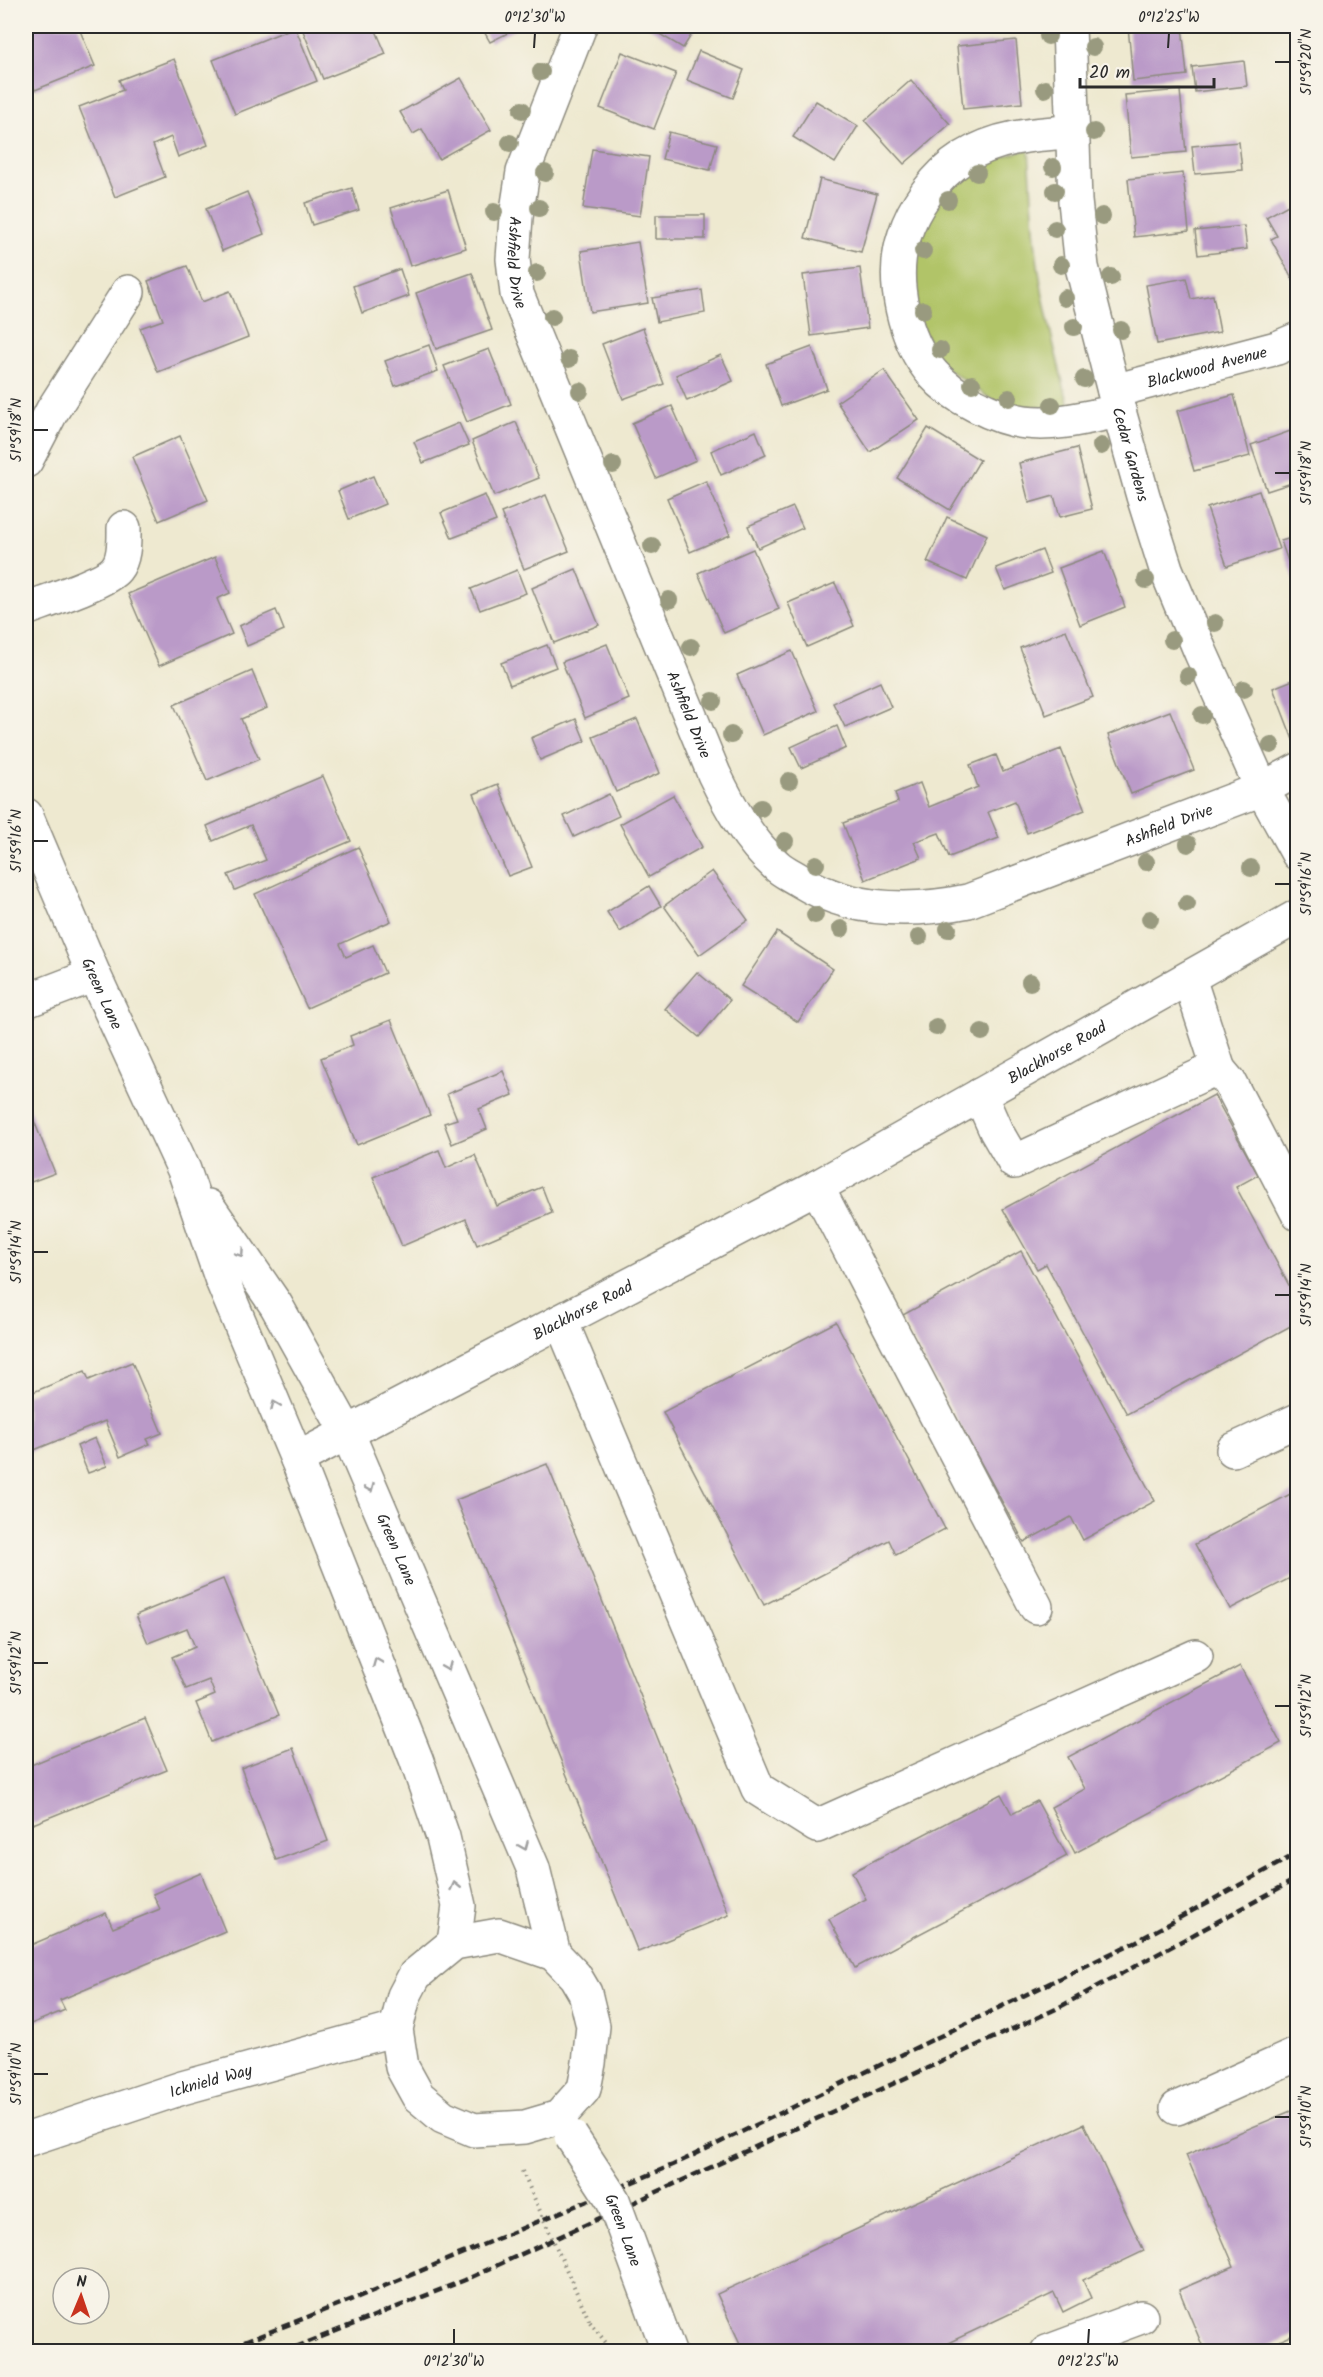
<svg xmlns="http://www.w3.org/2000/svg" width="1323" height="2377" viewBox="0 0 1323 2377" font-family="Kalam,sans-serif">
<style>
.green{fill:#b1c467;stroke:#6e7849;stroke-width:1.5}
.building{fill:#ba9ac8}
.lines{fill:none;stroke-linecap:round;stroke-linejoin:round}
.minor-casing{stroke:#8c8a7e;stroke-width:36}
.path{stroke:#8c8a7e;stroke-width:4;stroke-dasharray:1.5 4.5;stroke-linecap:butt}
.minor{stroke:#fff;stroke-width:33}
.rail{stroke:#2b2b2b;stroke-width:4.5;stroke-dasharray:9 4.5;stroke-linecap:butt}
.minor-bridge-casing{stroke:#8c8a7e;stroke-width:36;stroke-linecap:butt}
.path-bridge{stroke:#8c8a7e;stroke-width:4;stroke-dasharray:1.5 4.5;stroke-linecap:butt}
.minor-bridge{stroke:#fff;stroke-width:33}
.tree{fill:#999a7f}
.oneway{stroke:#a0a0a0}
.ticks{fill:none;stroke:#2b2b2b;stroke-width:2}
.labels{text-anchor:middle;stroke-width:4.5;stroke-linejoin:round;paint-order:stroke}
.street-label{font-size:16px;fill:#2b2b2b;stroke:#f7f3e8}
.neatline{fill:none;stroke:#2b2b2b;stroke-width:2}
.ticks-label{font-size:15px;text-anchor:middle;fill:#2b2b2b}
</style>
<rect width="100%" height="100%" fill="#f7f3e8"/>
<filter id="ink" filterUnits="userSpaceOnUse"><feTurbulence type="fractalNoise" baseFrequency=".0167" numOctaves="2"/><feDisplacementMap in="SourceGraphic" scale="12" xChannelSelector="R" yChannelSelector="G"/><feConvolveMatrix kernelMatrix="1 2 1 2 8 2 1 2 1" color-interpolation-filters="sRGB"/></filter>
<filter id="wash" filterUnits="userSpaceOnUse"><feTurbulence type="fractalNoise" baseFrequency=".008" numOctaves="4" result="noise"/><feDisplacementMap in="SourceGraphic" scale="24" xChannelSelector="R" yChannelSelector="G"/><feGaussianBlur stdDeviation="1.35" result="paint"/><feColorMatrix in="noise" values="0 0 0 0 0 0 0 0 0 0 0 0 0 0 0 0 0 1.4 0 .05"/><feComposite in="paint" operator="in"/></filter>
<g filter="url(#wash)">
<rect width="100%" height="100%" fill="#eee9d0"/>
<path class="green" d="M1029,149C1032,194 1033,239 1041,284C1048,326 1059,368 1070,410L998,404L942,365L923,331L912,299L914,267L921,232L936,204L957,180L982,163Z"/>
<g id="blocks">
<g class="building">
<polygon points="26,26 78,26 95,66 35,90 26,66"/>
<polygon points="301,26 374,26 386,54 323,79"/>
<polygon points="481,26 522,26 490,42"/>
<polygon points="646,26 697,26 683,48"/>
<polygon points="916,26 959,26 959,27 917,33"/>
<polygon points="1128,26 1182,26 1187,75 1133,81"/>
<polygon points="295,27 317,81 235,114 213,60"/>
<polygon points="1016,40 1022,103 963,109 957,46"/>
<polygon points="699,51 744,70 733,98 687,80"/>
<polygon points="622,52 676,73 654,129 600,108"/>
<polygon points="174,59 208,145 178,157 171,137 153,145 165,177 115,197 79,107 123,90 119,80"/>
<polygon points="1244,61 1247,86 1195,92 1192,67"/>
<polygon points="461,78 491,130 439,159 422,129 413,134 400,112"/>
<polygon points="911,80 950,124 904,164 865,121"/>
<polygon points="1180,90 1186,152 1131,157 1125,95"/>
<polygon points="816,101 858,126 835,163 793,137"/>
<polygon points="669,132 717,144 710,170 662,159"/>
<polygon points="1239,142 1242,170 1195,174 1192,146"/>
<polygon points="592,149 649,157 640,216 583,208"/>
<polygon points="1183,173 1189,231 1134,237 1128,179"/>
<polygon points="820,179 877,194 861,252 805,238"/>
<polygon points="352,188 359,210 312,225 305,203"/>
<polygon points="448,190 466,248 410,266 391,208"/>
<polygon points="247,192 264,234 222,251 206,209"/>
<polygon points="1290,204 1298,218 1298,289 1271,239 1277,236 1266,217"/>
<rect x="656" y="215" width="49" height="24"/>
<polygon points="1244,226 1247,249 1198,255 1195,231"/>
<polygon points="638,242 648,303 590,312 581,251"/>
<polygon points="187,266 202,302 230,291 248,337 158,372 140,328 163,320 148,281"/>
<polygon points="860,268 868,328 811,336 803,275"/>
<polygon points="400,269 409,296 362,313 353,286"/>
<polygon points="472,273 492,330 436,349 416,293"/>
<polygon points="1186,278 1191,299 1213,295 1220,332 1157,344 1146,285"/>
<polygon points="702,290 705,313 657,322 652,298"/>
<polygon points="643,328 664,384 623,399 602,344"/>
<polygon points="429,345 438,371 395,386 385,361"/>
<polygon points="812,347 827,389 781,406 766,364"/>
<polygon points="489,349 511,404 467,422 444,366"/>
<polygon points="721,355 733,381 687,401 676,375"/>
<polygon points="884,370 919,420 870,452 837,402"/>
<polygon points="1234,395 1250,456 1194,471 1177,411"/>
<polygon points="672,406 696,460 656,478 632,423"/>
<polygon points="516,422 539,478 494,496 472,441"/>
<polygon points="459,423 469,445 423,463 414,442"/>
<polygon points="928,428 980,460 950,510 897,478"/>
<polygon points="1296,429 1298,481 1267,491 1251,445"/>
<polygon points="756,431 766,455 721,475 711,451"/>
<polygon points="180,436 208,500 159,521 132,457"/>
<polygon points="1077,448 1092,509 1060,517 1054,496 1029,503 1019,463"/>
<polygon points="373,476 385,504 349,519 338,491"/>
<polygon points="706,481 730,535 690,552 667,498"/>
<polygon points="1259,491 1279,549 1227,566 1207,508"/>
<polygon points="485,495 496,521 452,538 441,513"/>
<polygon points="546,495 569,551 524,569 501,513"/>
<polygon points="793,507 803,528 758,548 748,526"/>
<polygon points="947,517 987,535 967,580 927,562"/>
<polygon points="1298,536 1298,587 1297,587 1281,541"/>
<polygon points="753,549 779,609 724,633 698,573"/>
<polygon points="1042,550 1051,573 1005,590 996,568"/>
<polygon points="1104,551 1125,607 1080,625 1059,568"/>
<polygon points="215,557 230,593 217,599 232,634 159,666 128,594"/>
<polygon points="576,569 599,625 554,643 532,588"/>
<polygon points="517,570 526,593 480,610 471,589"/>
<polygon points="835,583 854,626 807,647 788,603"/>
<polygon points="276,610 284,630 247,646 239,626"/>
<polygon points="1066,630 1093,697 1046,715 1020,648"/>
<polygon points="607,644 629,699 585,718 562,662"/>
<polygon points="547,645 556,667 510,685 501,663"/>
<polygon points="792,651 818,711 763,735 737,675"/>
<polygon points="252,671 267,708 241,719 259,759 207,781 174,705"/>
<polygon points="1298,678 1298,750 1297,750 1273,688"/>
<polygon points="880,682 891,707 845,727 833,703"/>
<polygon points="1170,711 1194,770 1131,794 1108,735"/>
<polygon points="576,719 585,741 540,760 531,738"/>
<polygon points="637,719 660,773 616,792 593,737"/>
<polygon points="837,726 846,748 801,768 791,747"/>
<polygon points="1061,749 1085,810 1027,833 1015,801 988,812 999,838 949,857 939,833 914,842 921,858 865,880 843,823 898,802 895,793 920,783 929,807 978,787 970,765 996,755 1003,772"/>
<polygon points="323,776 351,841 235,890 228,875 266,860 251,825 213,841 207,826"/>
<polygon points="498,784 532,867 508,876 474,794"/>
<polygon points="609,794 619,816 574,837 564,816"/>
<polygon points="673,795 702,847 649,877 620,824"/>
<polygon points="358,847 391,921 340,944 346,957 373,945 385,973 307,1008 255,894"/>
<polygon points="712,871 748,920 699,955 664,906"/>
<polygon points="649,886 661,906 620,932 607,912"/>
<polygon points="777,932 833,969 798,1022 741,986"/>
<polygon points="697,972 730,1000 699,1037 665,1009"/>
<polygon points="391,1020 430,1115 357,1145 321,1058 353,1045 350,1036"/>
<polygon points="503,1071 513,1095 479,1109 487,1129 452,1144 444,1123 457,1119 447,1094"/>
<polygon points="1214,1095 1258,1175 1236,1187 1298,1302 1298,1322 1127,1414 1046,1264 1037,1269 1003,1209"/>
<polygon points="26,1101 55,1173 26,1184"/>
<polygon points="439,1150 446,1168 475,1155 497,1206 542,1187 552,1213 477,1245 466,1219 402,1246 373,1177"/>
<polygon points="1021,1251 1155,1501 1083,1540 1071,1517 1024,1542 901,1316"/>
<polygon points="836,1322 945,1529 896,1555 889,1540 764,1605 663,1412"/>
<polygon points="132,1362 162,1433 147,1439 150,1444 120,1457 105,1421 27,1453 31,1462 26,1465 26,1395 85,1371 89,1380"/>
<polygon points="95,1438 107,1466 88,1473 77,1446"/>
<polygon points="547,1464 729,1915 638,1952 456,1500"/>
<polygon points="1298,1490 1298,1574 1230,1609 1195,1544"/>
<polygon points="223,1579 279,1715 212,1742 196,1703 215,1695 209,1680 186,1689 172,1657 195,1647 187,1628 148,1643 136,1615"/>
<polygon points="1240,1666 1281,1743 1075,1853 1051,1807 1085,1789 1068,1757"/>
<polygon points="145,1718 167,1770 33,1824 26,1805 26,1767"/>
<polygon points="293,1748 328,1841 276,1860 241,1768"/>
<polygon points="1001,1794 1012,1814 1037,1801 1067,1856 855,1968 829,1919 866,1899 852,1872"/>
<polygon points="201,1873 225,1931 60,2000 65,2010 26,2026 26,1947 106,1913 113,1928 160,1909 153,1894"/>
<polygon points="1298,2108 1298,2333 1254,2352 1205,2352 1179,2290 1234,2266 1186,2155"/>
<polygon points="1084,2124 1144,2251 1083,2280 1091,2298 1063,2312 1054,2293 929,2352 744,2352 717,2294"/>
</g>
</g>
</g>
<g filter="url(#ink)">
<use href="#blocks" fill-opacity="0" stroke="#8c8a7e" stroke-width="1.5"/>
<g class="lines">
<defs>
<g id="minor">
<path id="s1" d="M580,26L523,172L516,217L513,259L517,294L714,774C730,807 748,840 776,865C782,871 791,875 799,880C850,912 910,913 968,901L1262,789L1298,770"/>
<path id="s2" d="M1069,26L1075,201L1082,267L1119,411L1143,496L1166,569L1201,653L1262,789L1298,854"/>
<path d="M1072,132C1033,134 996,137 963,158C936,175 913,207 904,237C890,280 904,341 933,374C953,397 995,418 1025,422C1056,426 1088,417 1119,411"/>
<path id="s3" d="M1114,391L1277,348L1298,339"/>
<polyline points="26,461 52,411 128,292"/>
<path d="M26,609C44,602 106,582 116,569C125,558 124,540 124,528"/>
<path id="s4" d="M26,815L94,975L184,1170L221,1278L297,1459L416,1759L443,1837L459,1906L454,1943"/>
<polyline points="1189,978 1219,1070"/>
<polyline points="26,1001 94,975"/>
<polyline points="980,1095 996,1131 1014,1162 1206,1073 1219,1070 1230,1083 1298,1214"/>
<polyline points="817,1187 1036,1607"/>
<path id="s5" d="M208,1206L276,1305L348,1434L533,1868L554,1954"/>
<polyline points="561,1321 758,1789 817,1826 1196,1656"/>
<polyline points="1233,1450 1298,1420"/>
<path id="s6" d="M297,1459L817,1187L1298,916"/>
<polygon points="499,1935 554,1954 575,1976 585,1993 593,2026 589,2063 584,2089 559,2117 525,2127 474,2130 443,2117 418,2096 402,2067 396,2029 404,1996 415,1975 454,1943"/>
<polyline points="1177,2108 1298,2054"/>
<path id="s7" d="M26,2140L182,2088L396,2029"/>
<polyline points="641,2276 669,2352"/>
<polyline points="1047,2352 1141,2317"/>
</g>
</defs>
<use href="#minor" class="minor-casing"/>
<polyline class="path" points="590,2322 613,2352"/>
<use href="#minor" class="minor"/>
<g class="rail">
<polyline points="219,2352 363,2295 673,2165 1137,1941 1298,1853"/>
<polyline points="283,2352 465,2280 1056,2009 1298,1878"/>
</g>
<defs>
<g id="minor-bridge">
<path id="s8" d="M571,2136L613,2200L641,2276"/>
</g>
</defs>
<use href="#minor-bridge" class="minor-bridge-casing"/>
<polyline class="path-bridge" points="522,2171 590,2322"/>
<use href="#minor-bridge" class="minor-bridge"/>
</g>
<g class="tree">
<circle cx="1048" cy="36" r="9"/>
<circle cx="1093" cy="47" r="9"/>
<circle cx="541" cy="72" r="9"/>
<circle cx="1045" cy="89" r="9"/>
<circle cx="522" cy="110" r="9"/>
<circle cx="1094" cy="132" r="9"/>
<circle cx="510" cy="143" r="9"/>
<circle cx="1053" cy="167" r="9"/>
<circle cx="545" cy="173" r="9"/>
<circle cx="977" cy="173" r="9"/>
<circle cx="1055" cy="191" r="9"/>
<circle cx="948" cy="200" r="9"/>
<circle cx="539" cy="208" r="9"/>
<circle cx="494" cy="212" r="9"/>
<circle cx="1102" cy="216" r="9"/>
<circle cx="1055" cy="229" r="9"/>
<circle cx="923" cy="251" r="9"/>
<circle cx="1061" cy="265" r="9"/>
<circle cx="537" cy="273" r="9"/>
<circle cx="1111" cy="277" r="9"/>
<circle cx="1065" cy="298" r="9"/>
<circle cx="923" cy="310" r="9"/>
<circle cx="552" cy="317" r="9"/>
<circle cx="1074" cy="327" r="9"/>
<circle cx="1121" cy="330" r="9"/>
<circle cx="940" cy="350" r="9"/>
<circle cx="569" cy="359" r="9"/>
<circle cx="1084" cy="379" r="9"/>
<circle cx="972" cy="384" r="9"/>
<circle cx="580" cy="391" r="9"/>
<circle cx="1009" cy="398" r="9"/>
<circle cx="1052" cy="405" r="9"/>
<circle cx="1101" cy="446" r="9"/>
<circle cx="613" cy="465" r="9"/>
<circle cx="652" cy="546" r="9"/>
<circle cx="1146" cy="580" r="9"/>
<circle cx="669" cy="600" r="9"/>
<circle cx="1215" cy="623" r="9"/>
<circle cx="1172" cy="640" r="9"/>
<circle cx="691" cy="647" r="9"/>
<circle cx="1188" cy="676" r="9"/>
<circle cx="1244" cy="689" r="9"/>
<circle cx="713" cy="701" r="9"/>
<circle cx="1202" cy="715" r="9"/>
<circle cx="731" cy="735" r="9"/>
<circle cx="1271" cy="745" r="9"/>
<circle cx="789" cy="781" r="9"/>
<circle cx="761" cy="808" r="9"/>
<circle cx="785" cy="841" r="9"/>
<circle cx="1188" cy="844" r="9"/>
<circle cx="1146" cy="862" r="9"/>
<circle cx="816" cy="864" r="9"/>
<circle cx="1251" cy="868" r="9"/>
<circle cx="1187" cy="904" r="9"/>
<circle cx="815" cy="915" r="9"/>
<circle cx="1150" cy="919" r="9"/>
<circle cx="841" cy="929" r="9"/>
<circle cx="948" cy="929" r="9"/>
<circle cx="919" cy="937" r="9"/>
<circle cx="1030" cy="982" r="9"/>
<circle cx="936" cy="1027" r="9"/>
<circle cx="982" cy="1032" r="9"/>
</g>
<defs><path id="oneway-chevron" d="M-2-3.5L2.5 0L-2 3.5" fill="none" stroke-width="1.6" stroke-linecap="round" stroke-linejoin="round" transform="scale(1.5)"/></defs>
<g class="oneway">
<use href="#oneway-chevron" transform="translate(240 1253) rotate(56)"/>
<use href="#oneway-chevron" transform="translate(275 1405) rotate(-113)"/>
<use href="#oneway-chevron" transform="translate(370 1488) rotate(67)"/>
<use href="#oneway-chevron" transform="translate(377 1662) rotate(-112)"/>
<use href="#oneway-chevron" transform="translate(447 1667) rotate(67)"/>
<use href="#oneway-chevron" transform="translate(524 1846) rotate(67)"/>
<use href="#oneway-chevron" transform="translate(455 1886) rotate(-103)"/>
</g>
</g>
<path class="ticks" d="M534,48L535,33M1168,48L1169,33M1275,62H1290M33,430H48M1275,473H1290M33,841H48M1275,884H1290M33,1252H48M1275,1295H1290M33,1663H48M1275,1706H1290M33,2074H48M1275,2117H1290M454,2344V2329M1088,2344L1089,2329"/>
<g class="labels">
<g class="street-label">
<text dy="6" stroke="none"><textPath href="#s1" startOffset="248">Ashfield Drive</textPath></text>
<text dy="6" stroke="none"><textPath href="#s3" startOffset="96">Blackwood Avenue</textPath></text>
<text dy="6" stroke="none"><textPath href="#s2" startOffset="435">Cedar Gardens</textPath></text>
<text dy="6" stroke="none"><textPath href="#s1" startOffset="734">Ashfield Drive</textPath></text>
<text dy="6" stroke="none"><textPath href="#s1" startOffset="1326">Ashfield Drive</textPath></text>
<text dy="6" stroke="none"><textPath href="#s4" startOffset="194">Green Lane</textPath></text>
<text dy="6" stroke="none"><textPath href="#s6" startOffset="862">Blackhorse Road</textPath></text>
<text dy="6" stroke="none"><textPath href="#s6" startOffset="322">Blackhorse Road</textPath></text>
<text dy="6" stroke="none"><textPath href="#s5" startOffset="393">Green Lane</textPath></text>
<text dy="6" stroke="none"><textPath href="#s7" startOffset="194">Icknield Way</textPath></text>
<text dy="6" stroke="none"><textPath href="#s8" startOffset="108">Green Lane</textPath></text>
</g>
</g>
<rect width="1323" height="2377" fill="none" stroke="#f7f3e8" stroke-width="66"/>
<g transform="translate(81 2296) rotate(2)"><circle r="28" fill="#f7f3e8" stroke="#a5a39c" stroke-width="1.5"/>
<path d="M0-4.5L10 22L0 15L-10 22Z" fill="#c8321e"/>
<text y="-9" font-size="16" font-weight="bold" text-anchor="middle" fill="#2b2b2b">N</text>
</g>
<path d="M1080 78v9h134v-9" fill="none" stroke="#2b2b2b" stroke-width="3"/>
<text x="1089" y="78" font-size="18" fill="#2b2b2b" stroke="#f7f3e8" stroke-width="4.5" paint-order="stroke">20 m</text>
<rect x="33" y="33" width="1257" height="2311" class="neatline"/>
<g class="ticks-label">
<text x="535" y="22">0°12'30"W</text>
<text x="1169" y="22">0°12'25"W</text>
<text transform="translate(1306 62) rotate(-90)" y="5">51°59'20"N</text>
<text transform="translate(16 430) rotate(-90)" y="5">51°59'18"N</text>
<text transform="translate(1306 473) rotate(-90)" y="5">51°59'18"N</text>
<text transform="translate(16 841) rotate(-90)" y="5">51°59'16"N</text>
<text transform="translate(1306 884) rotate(-90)" y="5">51°59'16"N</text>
<text transform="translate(16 1252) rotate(-90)" y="5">51°59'14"N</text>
<text transform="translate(1306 1295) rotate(-90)" y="5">51°59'14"N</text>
<text transform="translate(16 1663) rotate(-90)" y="5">51°59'12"N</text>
<text transform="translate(1306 1706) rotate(-90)" y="5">51°59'12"N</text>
<text transform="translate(16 2074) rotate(-90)" y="5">51°59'10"N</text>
<text transform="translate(1306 2117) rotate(-90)" y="5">51°59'10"N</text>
<text x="454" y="2366">0°12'30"W</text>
<text x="1088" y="2366">0°12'25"W</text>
</g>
</svg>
